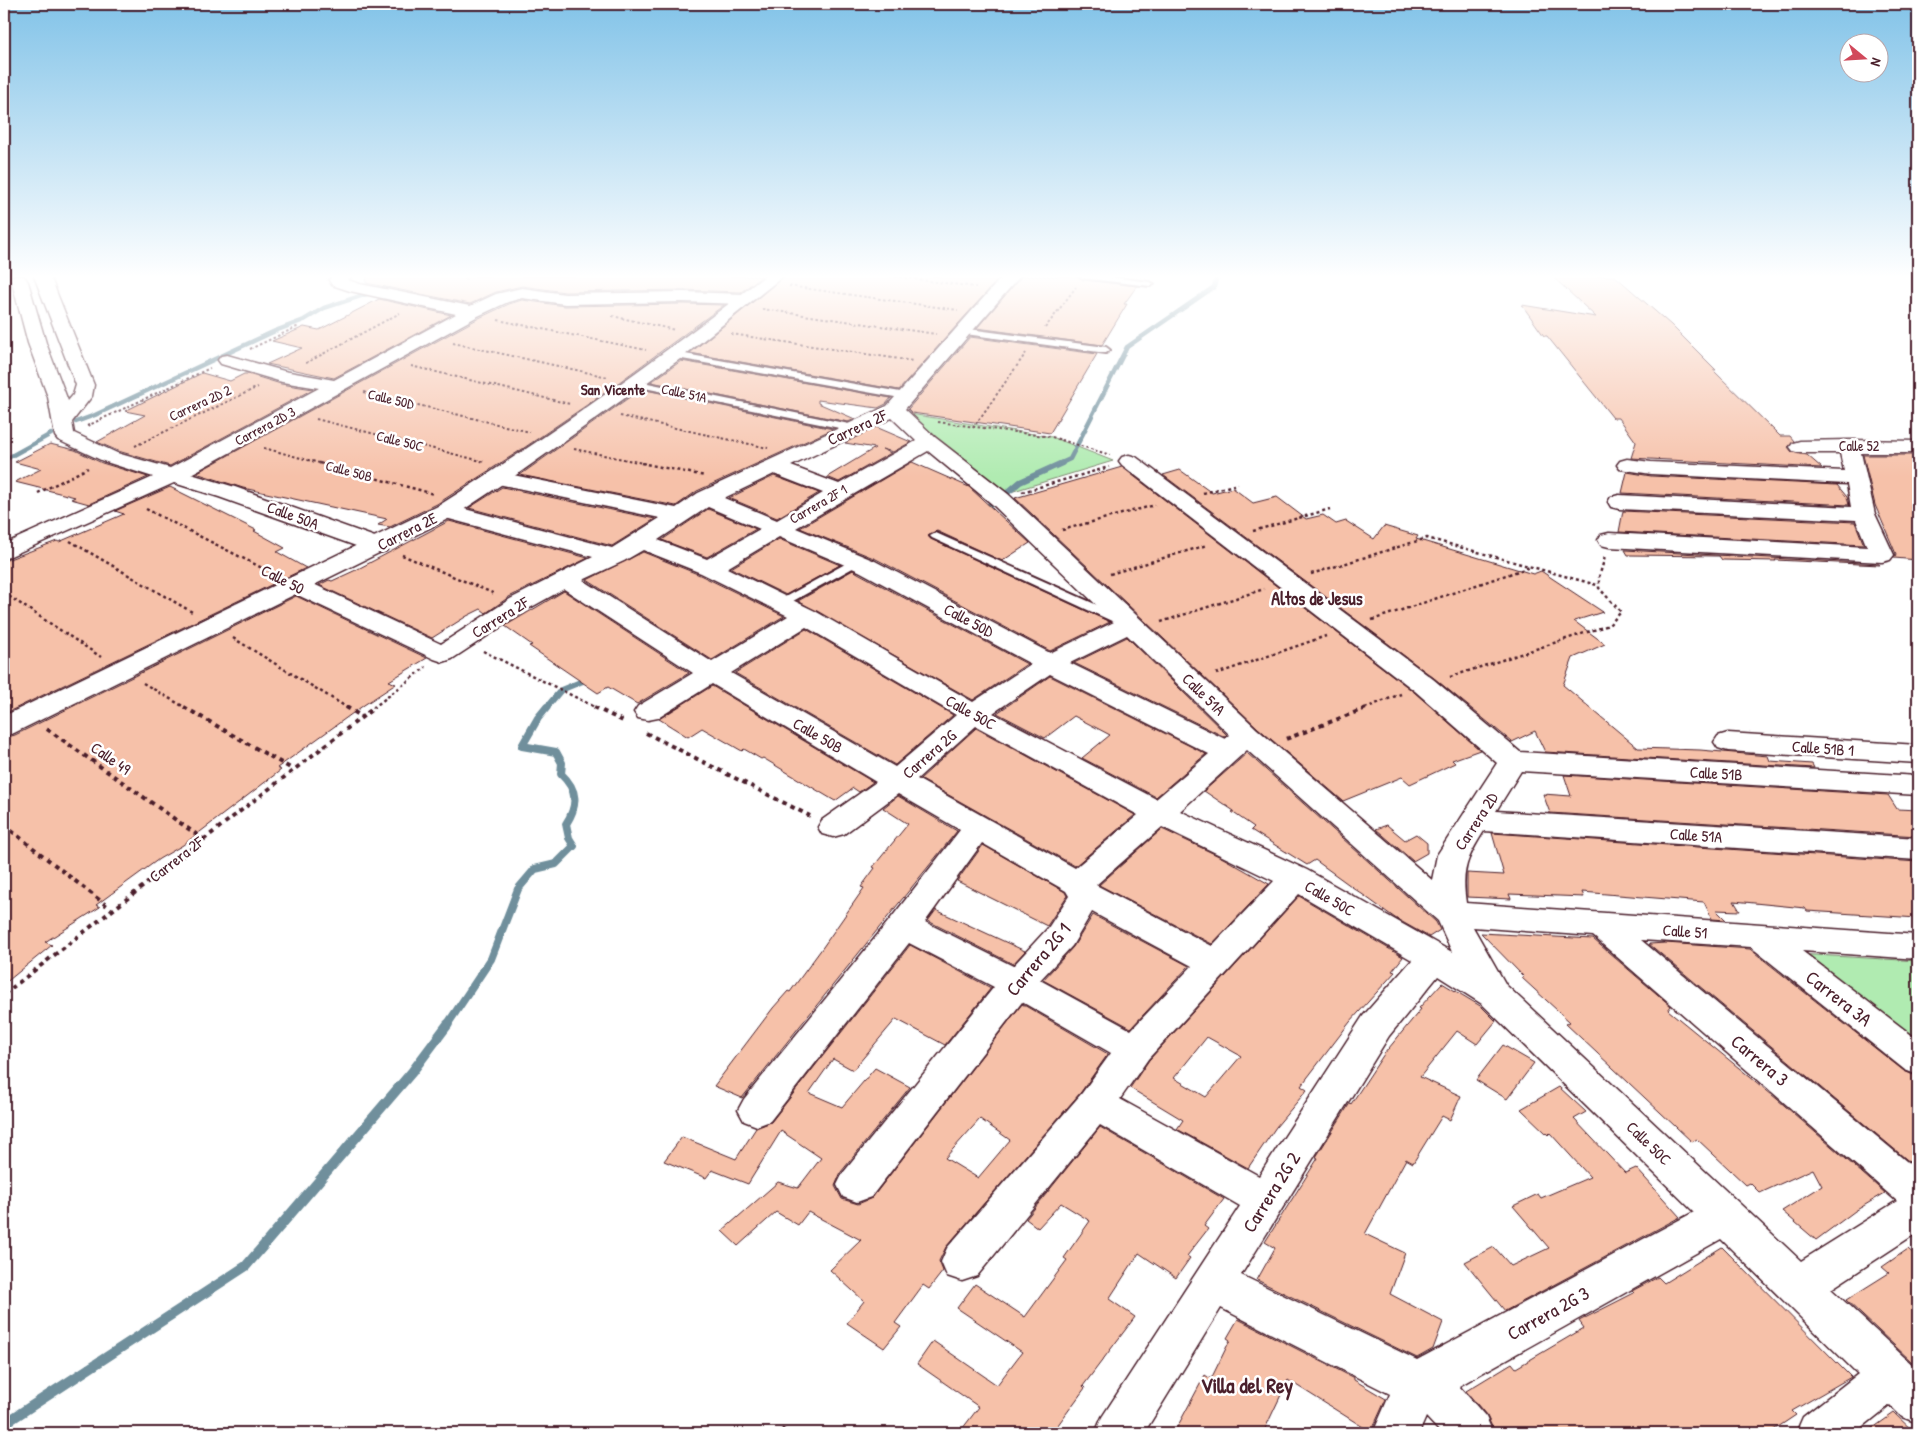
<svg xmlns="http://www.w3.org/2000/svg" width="1922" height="1437" viewBox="0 0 1922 1437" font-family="'Patrick Hand',sans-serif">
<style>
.green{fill:#b0ebb1;stroke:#7d856e}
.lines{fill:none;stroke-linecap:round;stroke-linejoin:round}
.stream-far3{stroke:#708f9c;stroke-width:4.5}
.stream-far2{stroke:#708f9c;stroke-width:6}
.stream-far1{stroke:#708f9c;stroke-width:8}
.stream{stroke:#708f9c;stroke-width:10}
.building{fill:#f6c1a9;stroke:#4a1f2b;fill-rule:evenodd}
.service-casing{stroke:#4a1f2b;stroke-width:4}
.minor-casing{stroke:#4a1f2b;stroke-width:3}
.tertiary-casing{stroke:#4a1f2b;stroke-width:3}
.path-far3{stroke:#4a1f2b;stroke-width:2;stroke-dasharray:2.5 2.5;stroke-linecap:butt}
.path-far2{stroke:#4a1f2b;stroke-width:2.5;stroke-dasharray:3 3;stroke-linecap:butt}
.path-far1{stroke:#4a1f2b;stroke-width:4;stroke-dasharray:4.5 4.5;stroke-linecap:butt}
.path{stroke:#4a1f2b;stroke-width:4.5;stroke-dasharray:5.5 5.5;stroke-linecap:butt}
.service{fill:#fff;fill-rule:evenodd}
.minor{fill:#fff;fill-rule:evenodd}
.tertiary{fill:#fff;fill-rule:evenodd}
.labels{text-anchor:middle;stroke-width:5;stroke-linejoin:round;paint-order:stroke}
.far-street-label{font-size:14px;fill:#4a1f2b;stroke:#fff}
.far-neighbourhood-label{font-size:15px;font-weight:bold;fill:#4a1f2b;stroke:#fff}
.street-label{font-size:16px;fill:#4a1f2b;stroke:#fff}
.neighbourhood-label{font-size:18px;font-weight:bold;fill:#4a1f2b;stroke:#fff}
.near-street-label{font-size:19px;fill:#4a1f2b;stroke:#fff}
.near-neighbourhood-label{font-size:21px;font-weight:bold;fill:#4a1f2b;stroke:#fff}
</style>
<rect width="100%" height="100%" fill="#fff"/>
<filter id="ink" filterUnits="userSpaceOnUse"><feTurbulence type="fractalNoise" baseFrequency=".02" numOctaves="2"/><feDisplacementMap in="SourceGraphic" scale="10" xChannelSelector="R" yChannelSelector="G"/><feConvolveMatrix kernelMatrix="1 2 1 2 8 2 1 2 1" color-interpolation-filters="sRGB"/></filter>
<g filter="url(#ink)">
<g class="green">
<polygon points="904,413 1052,437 1113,461 1007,493"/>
<polygon points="1798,954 1918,961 1918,1049"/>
</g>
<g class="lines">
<g class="stream-far3">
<polyline points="76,422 95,415 275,331 304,320 324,308 394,285"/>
<polyline points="4,460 51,434"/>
<polyline points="1059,464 1070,459 1127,347 1214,287 1217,276"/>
</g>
<g class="stream-far2">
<polyline points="983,509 1000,499 1020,482 1062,463"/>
<polyline points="546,708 561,690 590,678"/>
</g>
<path class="stream-far1" d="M447,1025L491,959L518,889L535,869L556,864L574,846L569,838L566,824C578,805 578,790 561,774L562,763L556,752L522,746L538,718L547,707"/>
<polyline class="stream" points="4,1424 246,1266 412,1072 448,1024"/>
</g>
<g class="building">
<polygon points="367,276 762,276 741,292 683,290 565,292 522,286 496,292 470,304 366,283"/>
<polygon points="785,276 1001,276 899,390 690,353"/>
<polygon points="1022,276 1077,276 1083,280 1137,286 1124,304 1127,304 1102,345 977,328"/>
<polygon points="1552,276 1615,276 1671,325 1716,370 1713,370 1780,436 1790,436 1794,441 1788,447 1792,452 1807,455 1822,468 1631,458 1636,442 1619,418 1613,418 1547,336 1544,336 1522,305 1596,317"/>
<polygon points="379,299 451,315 334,378 267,364 302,348 272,341 304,327 319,330"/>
<polygon points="522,300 565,306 683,304 724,305 603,394 521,450 437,504 390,527 378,525 387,519 243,488 196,473 479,318 509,304"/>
<polygon points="970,337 1097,354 1050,433 912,413 908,409"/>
<polygon points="681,361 891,398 886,404 878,408 818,400 818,403 855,419 848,422 651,382"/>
<polygon points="202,373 230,381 244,374 248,374 281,384 313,389 170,466 118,451 97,442 145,415 125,411"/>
<polygon points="641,389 833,429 697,491 676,506 520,475"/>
<polygon points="876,427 911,442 893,452 882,449 891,453 839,482 827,477 875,448 845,443"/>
<polygon points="50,444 75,450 102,463 148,477 89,504 71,499 75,497 15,482 41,469 15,462"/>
<polygon points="1863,455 1918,455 1918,508 1911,507 1918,523 1918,560 1894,558 1896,554 1875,505"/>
<polygon points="912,462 969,487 1030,543 1002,561 937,531 929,534 931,539 1110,622 1050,651 876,559 800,528"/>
<polygon points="1122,467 1414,692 1480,750 1452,760 1455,763 1410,784 1402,777 1343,801 1258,728 1015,498"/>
<polygon points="1180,470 1212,493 1233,488 1253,503 1277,497 1306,519 1323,515 1336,524 1346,521 1374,539 1384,526 1418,536 1416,539 1533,574 1541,571 1603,612 1574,621 1605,644 1573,658 1563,685 1638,748 1700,750 1768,756 1770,761 1812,764 1814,768 1545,752 1535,731 1512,742 1434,678 1163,475"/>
<polygon points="1627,472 1651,476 1837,485 1847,497 1849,505 1622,493"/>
<polygon points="774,476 819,493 777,518 729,498"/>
<polygon points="170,487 256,530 254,531 285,548 277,552 306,568 4,714 4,561 57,541 59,542 124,514 115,511"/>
<polygon points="502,487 655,519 612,546 469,508"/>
<polygon points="708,509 756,529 707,557 662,540"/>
<polygon points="1623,511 1855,522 1864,545 1619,532"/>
<polygon points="449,521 588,558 509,597 486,613 481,609 467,616 432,638 319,585 329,580 332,581 356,570"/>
<polygon points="779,539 840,565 786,595 731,568"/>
<polygon points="1625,550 1879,564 1880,565 1775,560 1776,561 1722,560 1719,556 1628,555"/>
<polygon points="643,552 700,575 784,616 712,660 587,580"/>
<polygon points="853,570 858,573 1027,664 973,700 798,601"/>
<polygon points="564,591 689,673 637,704 608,687 598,693 529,646 532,645 505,626"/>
<polygon points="296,596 427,658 389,681 396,684 364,705 277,768 281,770 183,845 159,859 96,905 100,907 45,942 52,945 4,984 4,738 15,735"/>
<polygon points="806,629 953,715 895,765 735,673"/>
<polygon points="1127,637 1227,735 1225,737 1074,663"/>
<polygon points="1050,676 1206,754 1156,797 1082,758 1110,735 1074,716 1045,738 997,713"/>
<polygon points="712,686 873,782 859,792 853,788 835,801 763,758 761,759 744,749 742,751 702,728 688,737 659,719"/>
<polygon points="976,728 1135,815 1075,866 920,779"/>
<polygon points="1247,753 1436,922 1440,930 1429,937 1395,918 1315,860 1307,865 1251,830 1254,827 1232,812 1234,811 1204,791"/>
<polygon points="1564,775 1888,795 1897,809 1918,810 1918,836 1550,813 1543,794 1571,796"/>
<polygon points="898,796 957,831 742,1098 714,1086 773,1008 788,991 790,992 823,947 864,888 861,887 875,868 873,867 908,824 883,808"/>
<polygon points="1387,825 1405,840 1416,834 1427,843 1427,853 1413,861 1376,829"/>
<polygon points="1162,829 1223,858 1269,884 1212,944 1099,885"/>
<polygon points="1492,833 1918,862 1918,918 1807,911 1805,908 1734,901 1740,911 1716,910 1726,920 1712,919 1704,902 1582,892 1584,897 1509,894 1511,899 1467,897 1467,873 1504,875"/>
<polygon points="983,845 1065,892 1067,896 1047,926 957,881"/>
<path d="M1299,896L1403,957L1392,971L1395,972L1350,1022L1301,1086L1307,1090L1276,1127L1248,1168L1177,1129L1183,1120L1130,1088L1149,1060ZM1207,1037L1241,1056L1206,1097L1174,1078Z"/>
<polygon points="936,910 1025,951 1013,964 928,921"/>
<polygon points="1093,915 1189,966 1131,1028 1043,980 1073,947"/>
<polygon points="1481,933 1593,939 1671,1006 1668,1010 1777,1099 1885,1193 1855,1211 1816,1240 1782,1211 1822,1186 1813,1169 1760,1193 1750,1183 1746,1185 1697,1139 1692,1142 1566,1024 1570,1022 1522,978 1524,977"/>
<polygon points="1666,943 1750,949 1904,1071 1918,1077 1918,1169 1649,944"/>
<path d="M910,945L991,988L945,1045L896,1019L853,1070L833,1059L809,1093L842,1107L875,1068L910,1087L841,1172L835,1186L842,1199L858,1204L872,1198L1022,1004L1108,1054L1081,1092L946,1247L939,1261L943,1271L929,1289L923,1285L895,1323L901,1327L884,1348L847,1323L864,1301L830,1270L861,1240L808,1212L798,1225L776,1212L738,1246L722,1231L778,1182L798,1188L821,1158L781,1131L748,1184L712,1170L706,1178L664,1161L682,1137L736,1159L756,1128L771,1122ZM980,1119L1010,1140L978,1178L945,1158Z"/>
<polygon points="1442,983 1482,1007 1496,1021 1477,1044 1457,1031 1420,1077 1461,1096 1450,1120 1442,1116 1413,1163 1406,1159 1365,1234 1405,1253 1390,1294 1443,1322 1433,1349 1417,1358 1257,1280 1275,1248 1265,1242 1318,1158 1316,1157 1350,1103 1351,1104 1384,1054 1421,1009 1419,1008"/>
<polygon points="1503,1045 1534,1063 1507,1099 1476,1080"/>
<polygon points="1559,1087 1586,1112 1574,1119 1625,1173 1636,1168 1680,1217 1505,1311 1465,1262 1494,1247 1511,1266 1549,1248 1513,1206 1538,1194 1541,1198 1590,1177 1550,1133 1548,1135 1521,1109"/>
<polygon points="1100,1127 1224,1199 1204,1226 1208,1229 1187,1256 1190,1258 1176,1278 1139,1253 1109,1299 1135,1317 1083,1386 1085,1388 1052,1433 959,1433 979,1407 917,1364 933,1341 997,1385 1022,1352 957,1308 975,1284 1025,1317 1067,1260 1064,1258 1090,1221 1061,1203 1038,1228 1026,1219"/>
<polygon points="1722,1247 1851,1377 1792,1411 1796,1415 1769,1433 1495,1433 1487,1416 1466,1391 1512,1363 1516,1368 1584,1328 1579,1321 1634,1293 1632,1291 1658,1277 1664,1283"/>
<polygon points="1908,1249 1918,1258 1918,1357 1912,1362 1846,1300 1889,1273 1882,1267"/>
<polygon points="1238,1319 1354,1378 1354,1380 1386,1399 1371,1432 1288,1380 1263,1433 1174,1433 1205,1375 1211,1379 1230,1340 1227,1338"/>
<polygon points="1894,1413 1915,1433 1866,1433"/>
</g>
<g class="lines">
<defs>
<g id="service">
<polygon points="1079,276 1102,276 1150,282 1154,284 1150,286 1083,278"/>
<polygon points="961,328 1106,347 1110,350 1106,353 958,333 957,331"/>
<polygon points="674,352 906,393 911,396 906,399 671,357 669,355"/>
<polygon points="633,380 854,425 859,428 854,431 630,385 628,383"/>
<polygon points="936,533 1124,617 1126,620 1120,624 1116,623 932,538 930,536"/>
<polygon points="856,558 862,562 860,564 784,606 776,606 774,603"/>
</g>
<g id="minor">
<polygon points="8,276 24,276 28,282 46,343 68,401 73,395 76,385 34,276 50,276 94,385 92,396 72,422 74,433 117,453 170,468 319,388 282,382 221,364 218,360 221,356 227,355 284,371 334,380 456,314 350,291 332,285 329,280 332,276 352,276 348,280 360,284 470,306 496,294 522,288 565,294 683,292 744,294 750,295 752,299 750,303 744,304 683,302 565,304 522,298 508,302 478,316 191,474 235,487 386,541 390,546 386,551 378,553 370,551 219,497 174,483 4,559 4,544 153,477 103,461 58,440 55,436 48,397 28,343 12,282"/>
<path d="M1003,276H1020L905,409L936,438L1008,494L1257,729L1432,880L1437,855L1497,763L1415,691L1122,465L1119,461L1122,457L1129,455L1136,457L1433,679L1520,752L1918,776V795L1521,771L1496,811L1918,838V860L1484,831C1467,858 1461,870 1466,903L1918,935V959L1802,951L1918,1040V1075L1905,1070L1751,947L1641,940L1918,1171V1232L1831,1289L1918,1370V1423L1902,1417L1890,1405L1855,1433H1796L1803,1417L1858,1374L1721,1239L1459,1386L1486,1417L1493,1433H1441L1426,1417L1419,1433H1373L1390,1394L1221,1308L1144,1433H1095L1102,1417L1240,1206L1100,1125L977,1276L962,1281L947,1276L941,1262L947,1248L1082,1093L1111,1053L1022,1002L871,1197L857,1202L843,1197L837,1185L843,1173L994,987L909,943L770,1121L757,1126L744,1121L738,1110L744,1099L892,917L960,830L898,794L844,834L833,837L822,834L818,827L822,820L876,782L712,684L658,718L648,720L638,718L634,712L638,706L693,673L564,589L528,609L452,659L443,662L434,659L287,590L284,585L287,580L296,578L305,580L441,644L510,599L593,557L438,516L435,511L438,506L446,504L612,548L660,518L498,484L490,483L487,478L490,473L498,472L676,508L698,493L887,406ZM892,418L916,441L839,484L791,466ZM928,451L992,504L1114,622L1050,653L875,561L796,528ZM774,474L823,493L777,520L724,498ZM708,507L760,529L707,559L658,540ZM779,537L859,571L1031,664L973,702L815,611L727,568ZM643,550L701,573L788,616L712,662L583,580L624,561ZM806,627L956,715L895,767L731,673ZM1127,635L1230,735L1225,739L1070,663ZM1050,674L1209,754L1156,799L993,713ZM976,726L1138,815L1075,868L917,779ZM1247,750L1438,921L1452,952L1307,870L1180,811ZM1162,827L1274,881L1212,946L1096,885ZM982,843L1066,891L1069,896L1048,928L1013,966L925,922ZM1299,894L1412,960L1363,1016L1259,1176L1120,1099L1148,1059ZM1092,912L1192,966L1131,1030L1040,980L1072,946ZM1473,927L1593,936L1897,1201L1801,1261L1506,985ZM1438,976L1482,1004L1694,1212L1417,1360L1241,1275L1389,1036Z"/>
<polygon points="1849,440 1918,441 1918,453 1861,453 1875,514 1894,555 1890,560 1882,562 1609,547 1601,545 1598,540 1601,535 1609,533 1867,547 1856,520 1619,509 1611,507 1608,502 1611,497 1619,495 1851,507 1847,484 1651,474 1620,469 1617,465 1620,461 1627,459 1651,462 1844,471 1840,453 1800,453 1793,451 1790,447 1793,443 1800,441"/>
<polygon points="1728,733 1918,745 1918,763 1728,751 1718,748 1714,742 1718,736"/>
</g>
<path id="tertiary" d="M765,276H783L680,359L519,473L454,516L14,733L4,736V716L438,506C551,435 659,358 765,276Z"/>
</defs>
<use href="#service" class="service-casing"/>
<use href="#minor" class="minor-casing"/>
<use href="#tertiary" class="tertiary-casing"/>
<g class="path-far3">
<polyline points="890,276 976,287"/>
<polyline points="465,280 468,276"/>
<polyline points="789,286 958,310"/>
<polyline points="762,309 936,334"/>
<polyline points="612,316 675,330"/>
<polyline points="498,320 646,350"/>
<polyline points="1045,328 1076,287"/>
<polyline points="731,334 913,361"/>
<polyline points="453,343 608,377"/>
<polyline points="250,349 299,326"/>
<polyline points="306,363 400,313"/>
<polyline points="411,366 570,404"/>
<polyline points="364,392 530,432"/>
<polyline points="620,416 768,448"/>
<polyline points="316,419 485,462"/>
<polyline points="938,422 1052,437 1110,455"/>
<polyline points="87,426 210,368"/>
<polyline points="973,428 1026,353"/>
<polyline points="135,446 258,387"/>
<polyline points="264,448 323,464"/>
<polyline points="574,449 647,464"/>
</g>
<g class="path-far2">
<polyline points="319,463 434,494"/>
<polyline points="641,463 705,476"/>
<polyline points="1022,492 1109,467"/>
<polyline points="38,493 88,468"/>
<polyline points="1203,493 1238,484"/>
<polyline points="146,509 272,573"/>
<polyline points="1062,530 1155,505"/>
<polyline points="1253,531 1330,509"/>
<polyline points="70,541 192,612"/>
<polyline points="402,555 495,594"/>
<polyline points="1110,574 1207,545"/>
<polyline points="1311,574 1427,538 1597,585"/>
<polyline points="4,593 101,657"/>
<polyline points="1372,620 1530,567"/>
<polyline points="1161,622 1264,589"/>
<polyline points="233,638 348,708"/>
<polyline points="483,651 597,708"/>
<polyline points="1216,674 1326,636"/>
<polyline points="1450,677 1609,625 1621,612 1599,588 1599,577 1605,557"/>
<polyline points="143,683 186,708"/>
<polyline points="373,708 426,667"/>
<polyline points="1365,708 1401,694"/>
</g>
<g class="path-far1">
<polyline points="184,707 292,769"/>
<polyline points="346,707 361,716"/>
<polyline points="594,707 625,722"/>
<polyline points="47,729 203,839"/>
<polyline points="646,733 810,816"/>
<polyline points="1286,739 1369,707"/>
<polyline points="4,825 111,909"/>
<polyline points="4,994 375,707"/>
</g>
<polyline class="path" points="781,1433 786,1427"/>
<use href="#service" class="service"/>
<use href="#minor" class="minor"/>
<use href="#tertiary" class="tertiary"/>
</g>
</g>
<linearGradient id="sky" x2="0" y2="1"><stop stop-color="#82c3e8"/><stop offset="0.58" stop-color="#fff"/><stop offset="1" stop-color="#fff" stop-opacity="0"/></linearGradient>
<rect width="1922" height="477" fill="url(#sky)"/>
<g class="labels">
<g class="far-street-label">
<text transform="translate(684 393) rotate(12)" y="5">Calle 51A</text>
<text transform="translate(391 399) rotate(13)" y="5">Calle 50D</text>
<text transform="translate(200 403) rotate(-25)" y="5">Carrera 2D 2</text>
<text transform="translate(265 426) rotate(-28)" y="5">Carrera 2D 3</text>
<text transform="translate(400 441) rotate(14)" y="5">Calle 50C</text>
<text x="1859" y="451">Calle 52</text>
<text transform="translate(349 471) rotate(15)" y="5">Calle 50B</text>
<text transform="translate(818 504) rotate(-30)" y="5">Carrera 2F 1</text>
</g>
<g class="far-neighbourhood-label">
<text x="613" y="395">San Vicente</text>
</g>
<g class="street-label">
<text transform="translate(857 427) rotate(-25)" y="6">Carrera 2F</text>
<text transform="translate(293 515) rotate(20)" y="6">Calle 50A</text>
<text transform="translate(407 531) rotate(-27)" y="6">Carrera 2E</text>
<text transform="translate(283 579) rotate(27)" y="6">Calle 50</text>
<text transform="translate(500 617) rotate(-32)" y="6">Carrera 2F</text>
<text transform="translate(969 620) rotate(28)" y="6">Calle 50D</text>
<text transform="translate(1204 694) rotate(44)" y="6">Calle 51A</text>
<text transform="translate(971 712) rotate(29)" y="6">Calle 50C</text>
<text transform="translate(818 735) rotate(30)" y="6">Calle 50B</text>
<text transform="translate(1823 748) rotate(4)" y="6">Calle 51B 1</text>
<text transform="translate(929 754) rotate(-41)" y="6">Carrera 2G</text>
<text transform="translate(111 758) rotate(35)" y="6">Calle 49</text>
<text transform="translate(1716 773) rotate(3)" y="6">Calle 51B</text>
<text transform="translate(1476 821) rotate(-57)" y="6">Carrera 2D</text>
<text transform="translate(1696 835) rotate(4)" y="6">Calle 51A</text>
<text transform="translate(176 859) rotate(-38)" y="6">Carrera 2F</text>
<text transform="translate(1330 898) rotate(30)" y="6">Calle 50C</text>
<text transform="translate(1685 931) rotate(4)" y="6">Calle 51</text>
<text transform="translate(1649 1143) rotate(44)" y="6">Calle 50C</text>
</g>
<g class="neighbourhood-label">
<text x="1317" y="605">Altos de Jesus</text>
</g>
<g class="near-street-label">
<text transform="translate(1038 959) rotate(-50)" y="7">Carrera 2G 1</text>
<text transform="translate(1839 998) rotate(38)" y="7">Carrera 3A</text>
<text transform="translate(1760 1060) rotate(40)" y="7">Carrera 3</text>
<text transform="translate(1271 1192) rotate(-58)" y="7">Carrera 2G 2</text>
<text transform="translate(1548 1313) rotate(-29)" y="7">Carrera 2G 3</text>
</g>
<g class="near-neighbourhood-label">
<text x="1247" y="1393">Villa del Rey</text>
</g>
</g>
<rect width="1922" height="1437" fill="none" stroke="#fff" stroke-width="20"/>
<rect x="10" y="10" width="1902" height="1417" fill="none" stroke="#4a1f2b" stroke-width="2" filter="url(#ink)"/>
<g transform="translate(1864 58) rotate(108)"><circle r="24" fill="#ffffff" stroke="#b7a5aa"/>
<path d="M0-4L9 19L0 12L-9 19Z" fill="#d1495b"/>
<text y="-8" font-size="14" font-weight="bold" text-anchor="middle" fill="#4a1f2b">N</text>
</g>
</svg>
